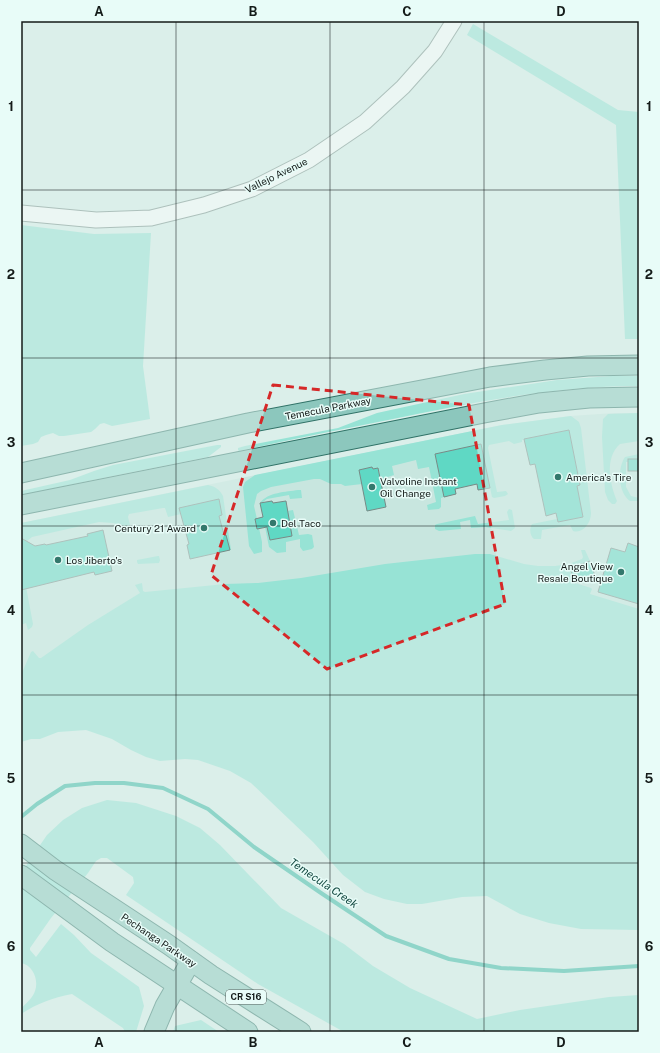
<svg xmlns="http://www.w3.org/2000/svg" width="660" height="1053" viewBox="0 0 660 1053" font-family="'Public Sans',sans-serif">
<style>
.built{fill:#c8e6df}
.green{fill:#97e3d5}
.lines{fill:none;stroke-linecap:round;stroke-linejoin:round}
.stream{stroke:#34b5a2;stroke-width:4}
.building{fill:#5fd8c4;stroke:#778a86}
.minor-casing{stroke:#778a86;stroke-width:17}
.major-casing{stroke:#307267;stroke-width:21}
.minor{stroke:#fff;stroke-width:15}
.major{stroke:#8cc7bd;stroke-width:19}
.marked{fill:none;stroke:#d62828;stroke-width:3;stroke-dasharray:8 5;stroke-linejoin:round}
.grid{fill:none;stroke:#141b19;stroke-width:1;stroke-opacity:0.55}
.poi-dot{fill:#33786c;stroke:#e8fcf8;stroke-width:1.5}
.labels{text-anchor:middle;stroke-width:3;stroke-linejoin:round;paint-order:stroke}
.shield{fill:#e8fcf8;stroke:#545e5c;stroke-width:1}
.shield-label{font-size:9px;font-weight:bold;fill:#141b19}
.street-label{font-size:10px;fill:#141b19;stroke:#e8fcf8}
.poi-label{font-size:10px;fill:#141b19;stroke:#e8fcf8;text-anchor:start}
.water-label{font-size:11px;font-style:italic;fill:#10463e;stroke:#e8fcf8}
.neatline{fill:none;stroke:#141b19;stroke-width:1.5}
.grid-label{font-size:13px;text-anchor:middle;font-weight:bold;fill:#141b19}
</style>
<rect width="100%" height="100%" fill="#dbefea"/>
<polygon class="built" points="615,413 639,413 639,618 21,721 21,523 502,425 571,416"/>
<g class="green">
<polygon points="473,24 618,110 639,112 639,339 625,339 616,125 467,35"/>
<polygon points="21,225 94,234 151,233 143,366 150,419 112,426 104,423 100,424 95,429 91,432 64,436 59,436 53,433 46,435 41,437 38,442 33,444 21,446"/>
<path d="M611,376H639V386C556,386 475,402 393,419C342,429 290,440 239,451L238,450V448L245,446L338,428L377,413L464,394L557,380Z"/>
<path d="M639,413V441L620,444C604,458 610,484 617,501L615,504H612L608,500L605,492L602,437L603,419L608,414Z"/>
<path d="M571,416L579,422L581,428L591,513C591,523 583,534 573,531L570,525L542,530L541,539H534C530,536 529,529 532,524L557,519L558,522L583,517L577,486L580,485L576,468L570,450L573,449L569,430L522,440V442L514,444L509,441L489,445L488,448L497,492L506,491L508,494L505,496L494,498L492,497L481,444L435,454L444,497L441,498V507L439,509L428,510L427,505L436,502L429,467L418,469L416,460L392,466L394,475L381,479L378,468L373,469L372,467L359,470L362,484L345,486L341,484H331L320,479H314L271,487L261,491L257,494L254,506L257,519L255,520L257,528H259L262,542V552L254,554L249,546L243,487L245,482L255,475L502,425Z"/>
<polygon points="217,445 221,445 221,447 208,457 103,478 21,495 21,491 70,480 94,471 113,465"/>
<path d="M639,454V459H628V462H626V487L631,496L639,498V501H630C618,492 617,469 625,457Z"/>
<path d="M208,485C216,487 219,489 223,496L231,550H230L226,535H224L219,516L222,515L219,499L180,508L181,514L168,517L165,508H163L129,514L128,517L130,525L128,527L113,523L99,522L32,537L27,541L23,539L21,542V523Z"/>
<path d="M298,490H301L302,498L290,499L289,495L267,499L263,502L260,503C268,492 286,492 298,490Z"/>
<polygon points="509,509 512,510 515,528 511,531 485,527 471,528 470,520 460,522 461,529 439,531 435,529 435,525 437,524 475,516 478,524 509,520 507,512"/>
<polygon points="293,510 299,535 308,534 312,535 314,547 312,549 303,551 300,547 300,539 286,542 286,552 277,553 269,547 265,527 267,527 270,540 292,536 287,511"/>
<polygon points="581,550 585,550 590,561 570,568 575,583 591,588 592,589 590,594 639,609 639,930 581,929 549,923 520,914 487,896 462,897 422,904 407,904 384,899 365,892 343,875 313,842 251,783 230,771 198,760 185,759 160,761 146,757 131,750 112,739 86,730 58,732 40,739 31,739 21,742 21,675 31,652 33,651 39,658 41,658 88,625 140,593 135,585 142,583 143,591 145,592 225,584 258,583 301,578 385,564 475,554 490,554 524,564 538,566 555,566 569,564 582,559 583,557"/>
<polygon points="158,556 159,556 160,560 159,563 138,564 137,562 137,560"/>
<polygon points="21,560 33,624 32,627 28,630 26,623 21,625"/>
<path d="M107,800L136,803L176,816L200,828L220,845L281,908L344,944L373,966L410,988L477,1019L520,1010L609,997L639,995V1032H344L258,984L126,895L134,883L133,877L107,858H101L96,861L88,873L51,918L30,948V950L36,957L61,924L74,935L91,953L139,987L144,1006L136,1032H125L123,1028L72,994C52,998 38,1003 21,1014V1009C25,1004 33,998 35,991C39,980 33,965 21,963V873L47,835L63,820L82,808Z"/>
<polygon points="201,1020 219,1032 173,1032 175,1026"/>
</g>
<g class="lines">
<polyline class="stream" points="21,817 37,804 65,786 95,783 124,783 163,788 208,809 254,847 321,893 386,936 449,959 501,968 564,971 639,966"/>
</g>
<g class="building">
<polygon points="569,430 580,485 577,486 583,517 558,522 556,513 546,516 535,464 530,465 524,439"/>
<polygon points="481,444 490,488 478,490 477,484 455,489 456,494 444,497 435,454"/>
<rect x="628" y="459" width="11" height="12"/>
<polygon points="372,467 373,469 378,468 386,507 367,511 359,470"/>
<polygon points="219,499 222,515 219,516 224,535 226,535 230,550 190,559 187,545 189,544 179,508"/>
<polygon points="272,501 273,503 286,501 292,536 270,540 267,527 257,529 255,519 263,517 260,503"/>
<polygon points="103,530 112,571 95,575 94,572 21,590 21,538 35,546 45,544 46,545 88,536 87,534"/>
<polygon points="628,543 639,547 639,604 598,592 611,548 625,552"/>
<polygon points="590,561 595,576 575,583 570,568"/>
</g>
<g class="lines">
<defs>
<polyline id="minor" points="21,213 96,220 151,218 204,205 252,189 309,160 365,122 403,87 435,51 454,21"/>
<g id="major">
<polyline points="21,473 248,423 490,377 545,370 588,366 639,365"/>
<polyline points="21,505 484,413 539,403 589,398 639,397"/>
<polyline points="21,844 55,870 169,945 211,975 301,1032"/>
<polyline points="21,875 112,942 248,1032"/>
<polyline points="154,1032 165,1006 191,961"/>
</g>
</defs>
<use href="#minor" class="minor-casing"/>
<use href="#major" class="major-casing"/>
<use href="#minor" class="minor"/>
<use href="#major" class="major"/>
</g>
<path d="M0 0H660V1053H0ZM273,385L469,405L505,604L327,669L211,575Z" fill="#dbefea" fill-opacity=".55" fill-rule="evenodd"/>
<path class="marked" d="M273,385L469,405L505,604L327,669L211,575Z"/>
<path class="grid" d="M176,21V1032M330,21V1032M484,21V1032M21,190H639M21,358H639M21,526H639M21,695H639M21,863H639"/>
<g class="poi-dot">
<circle cx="558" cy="477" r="4"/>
<circle cx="372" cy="487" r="4"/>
<circle cx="273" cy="523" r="4"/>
<circle cx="204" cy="528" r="4"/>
<circle cx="58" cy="560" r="4"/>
<circle cx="621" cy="572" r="4"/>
</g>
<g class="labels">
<rect class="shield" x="226" y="990" width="40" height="14" rx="3"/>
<g class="shield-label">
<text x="246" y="1000">CR S16</text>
</g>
<g class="street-label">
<text transform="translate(276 175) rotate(-26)" y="4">Vallejo Avenue</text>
<text transform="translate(328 408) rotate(-11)" y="4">Temecula Parkway</text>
<text transform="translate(159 940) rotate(34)" y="4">Pechanga Parkway</text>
</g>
<g class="poi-label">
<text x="566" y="481">America's Tire</text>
<text x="380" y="485">Valvoline Instant<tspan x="380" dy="12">Oil Change</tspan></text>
<text x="281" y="527">Del Taco</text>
<text x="196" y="532" text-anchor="end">Century 21 Award</text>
<text x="66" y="564">Los Jiberto's</text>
<text x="613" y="570" text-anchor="end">Angel View<tspan x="613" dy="12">Resale Boutique</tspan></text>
</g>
<g class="water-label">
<text transform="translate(324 883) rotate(34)" y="4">Temecula Creek</text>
</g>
</g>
<rect width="660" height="1053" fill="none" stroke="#e8fcf8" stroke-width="44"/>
<rect x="22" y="22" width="616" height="1009" class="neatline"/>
<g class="grid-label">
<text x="99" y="16">A</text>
<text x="253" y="16">B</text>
<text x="407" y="16">C</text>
<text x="561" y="16">D</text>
<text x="11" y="111">1</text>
<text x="649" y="111">1</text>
<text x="11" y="279">2</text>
<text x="649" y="279">2</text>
<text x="11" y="447">3</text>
<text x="649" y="447">3</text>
<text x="11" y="615">4</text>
<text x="649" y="615">4</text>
<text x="11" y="783">5</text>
<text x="649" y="783">5</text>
<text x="11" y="951">6</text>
<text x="649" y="951">6</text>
<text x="99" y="1047">A</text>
<text x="253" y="1047">B</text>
<text x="407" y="1047">C</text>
<text x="561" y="1047">D</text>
</g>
</svg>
